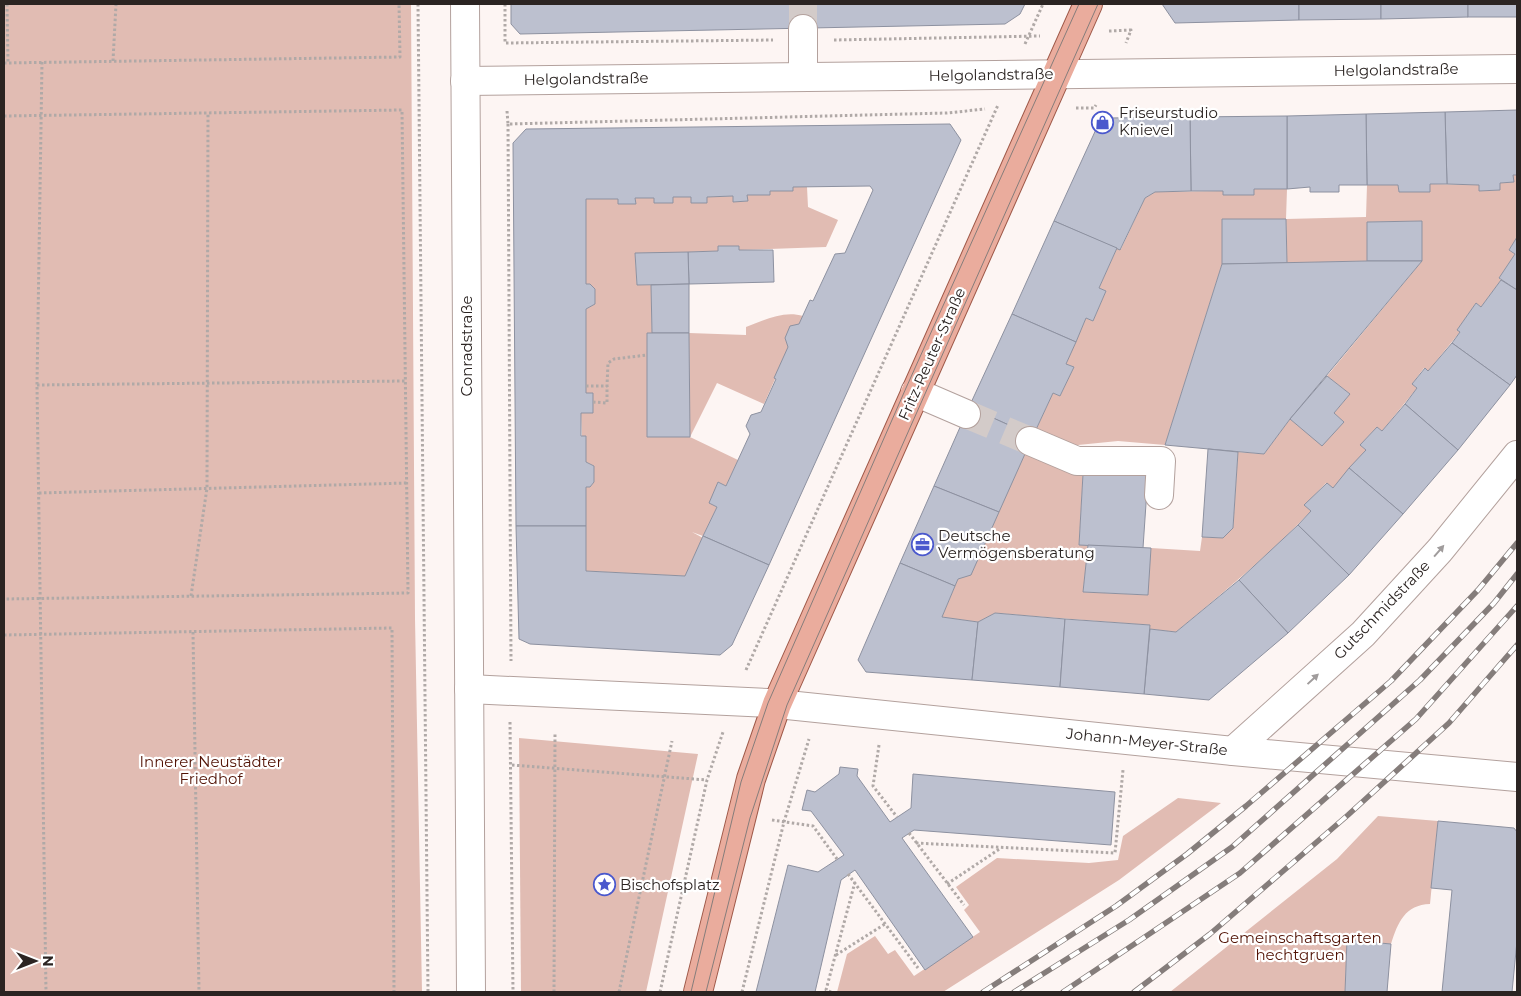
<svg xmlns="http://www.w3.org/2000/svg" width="1521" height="996" viewBox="0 0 1521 996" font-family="Montserrat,sans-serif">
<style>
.green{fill:#e1bcb3}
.building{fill:#bcc0cf;stroke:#8d91a0}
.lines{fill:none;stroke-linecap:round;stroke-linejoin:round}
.minor-tunnel{stroke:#d3cbc9;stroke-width:28;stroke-dasharray:28 14;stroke-linecap:butt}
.minor-casing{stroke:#b3a19d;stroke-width:30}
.major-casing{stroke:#9e5848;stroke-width:30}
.path{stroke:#b0a9a7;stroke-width:3;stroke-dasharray:2.5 2.5;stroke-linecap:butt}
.minor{stroke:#fff;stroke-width:28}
.major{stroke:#eaac9d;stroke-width:28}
.tram{stroke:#857d7b;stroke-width:1}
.rail-casing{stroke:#857d7b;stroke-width:5.5}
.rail{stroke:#fff;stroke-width:4;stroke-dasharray:11;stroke-linecap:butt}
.oneway{fill:#a09c9c}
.labels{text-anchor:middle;stroke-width:4.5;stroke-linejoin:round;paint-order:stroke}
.street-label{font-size:15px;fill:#2b2422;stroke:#fff}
.poi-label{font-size:15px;fill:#2b2422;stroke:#fff;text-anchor:start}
.park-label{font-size:15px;fill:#521305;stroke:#fff}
</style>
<rect width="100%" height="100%" fill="#fdf5f3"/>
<g class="green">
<polygon points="4,4 411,4 415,619 422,992 4,992"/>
<path d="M1513,175H1517V237L1509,250L1515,254L1499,278L1501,280L1481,307L1476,303L1457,330L1460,332L1428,371L1424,368L1412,384L1417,388L1382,431L1377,427L1360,445L1366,450L1333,488L1326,483L1305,505L1311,511C1269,555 1223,593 1176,632L1150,629L1149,625L995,613L978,622L942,617L958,579L971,574L1027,448L1083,474L1079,545H1088L1083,592L1147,595L1151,548L1200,551L1202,537L1223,538L1233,528L1238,452L1264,454L1290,419L1322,445L1344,422L1334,413L1350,394L1327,376L1422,261L1421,221L1367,222V261L1287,263L1286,219H1222V264L1165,445L1118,441L1058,447L1033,436L1053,393L1060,396L1074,367L1066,364L1086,318L1093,321L1106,291L1099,288L1117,248L1121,249L1145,198L1155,192L1223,191L1224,195H1254V189H1287L1286,219L1366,217L1367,185H1398L1399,192H1429L1430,184L1479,185V191L1499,190L1500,183L1513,182Z"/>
<path d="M793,187H807L808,207L838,220L826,247L739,250L738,246H719L718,251L635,254L637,285H651L652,333L647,334V437H690L689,333L746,335V327C764,320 784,310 803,316L764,404L717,383L690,437L738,460L726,486L718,482L710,503L717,507L703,536L692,532L703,538L685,576L586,571V487H590L594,482V466L586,462V436H582L581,413H593V393H586V309L595,304V289L590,284H586V199H618V204H636L635,198H654V203H672L673,197H691V203H706L707,197L733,196L734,202L747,201V195H770V191H793Z"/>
<polygon points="519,738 698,754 646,992 521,992"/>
<polygon points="1178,798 1221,803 1119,880 943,992 837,992 847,954 875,936 888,954 895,950 914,976 980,932 964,910 969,905 956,887 997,858 1089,863 1118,860 1123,836"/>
<path d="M1378,816L1438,821L1430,904C1405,905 1398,922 1391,944L1347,940L1345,992H1170L1337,859Z"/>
</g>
<g class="building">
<polygon points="511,4 1025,4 1020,14 1005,24 520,34 511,24"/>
<polygon points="1162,4 1299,4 1299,20 1175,23"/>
<polygon points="1299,4 1381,4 1381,19 1299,20"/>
<polygon points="1381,4 1468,4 1468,17 1381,19"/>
<rect x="1468" y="4" width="49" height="13"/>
<polygon points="1517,110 1517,175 1513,175 1514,182 1500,183 1500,190 1479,191 1479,185 1447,184 1445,112"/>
<polygon points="1445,112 1447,184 1430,184 1430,192 1399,192 1398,185 1367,185 1366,114"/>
<polygon points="1366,114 1367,185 1339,185 1339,192 1310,192 1310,187 1287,189 1287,116"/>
<polygon points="1287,116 1287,189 1254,189 1254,195 1223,195 1223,191 1191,191 1190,117"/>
<polygon points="1190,117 1191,191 1155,192 1145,198 1120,250 1054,221 1098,125 1108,118"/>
<polygon points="950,124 961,140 769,565 703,536 717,507 709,503 718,482 726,486 750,434 746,426 751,415 761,412 776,379 774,378 788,347 785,338 790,326 799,324 810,300 813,301 835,254 845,253 873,190 870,186 793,187 793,191 770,191 770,195 747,195 748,201 733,202 733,196 707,197 707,203 691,203 691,197 673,197 673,203 654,203 654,198 635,198 636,204 618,204 618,199 586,199 586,284 590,284 595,289 595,304 586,309 586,393 593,393 593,413 581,413 581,436 586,436 586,462 594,466 594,482 590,487 586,487 586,526 516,526 513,143 526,129"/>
<polygon points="1222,219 1286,219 1287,263 1222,264"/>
<polygon points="1054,221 1117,248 1099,288 1106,291 1093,321 1086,318 1076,342 1012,314"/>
<polygon points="1422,221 1422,261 1367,261 1367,222"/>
<polygon points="1517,237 1517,290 1499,278 1515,254 1509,250"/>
<polygon points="718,246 739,246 739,250 773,250 774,282 689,284 688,252 718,251"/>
<polygon points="688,252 689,284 637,285 635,253"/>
<polygon points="1367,261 1422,261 1290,419 1264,454 1165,445 1222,264"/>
<polygon points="1501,280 1517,290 1517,375 1510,385 1452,343 1460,332 1457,330 1476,303 1481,307"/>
<polygon points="689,284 689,333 652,333 651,285"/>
<polygon points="1012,314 1076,342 1066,364 1074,367 1060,396 1053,393 1033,436 969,407"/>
<polygon points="647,333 689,333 690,437 647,437"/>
<polygon points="1452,343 1510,385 1458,450 1405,404 1417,388 1412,384 1425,368 1428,371"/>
<polygon points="1327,376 1350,394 1334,413 1344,422 1322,446 1290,419"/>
<polygon points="1405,404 1458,450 1403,514 1349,468 1366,450 1360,445 1377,427 1382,431"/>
<polygon points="969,407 1033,436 999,512 934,486"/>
<polygon points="1208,449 1238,452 1233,528 1223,538 1202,537"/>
<polygon points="1349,468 1403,514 1349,575 1298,525 1311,511 1304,505 1327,483 1333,488"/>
<polygon points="1083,474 1148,474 1143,548 1079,545"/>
<polygon points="934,486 999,512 971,575 958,579 955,586 900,563"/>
<polygon points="1298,525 1349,575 1288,633 1239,580"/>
<polygon points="516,526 586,526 586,571 685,576 703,536 769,565 732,645 720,655 530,644 519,639"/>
<polygon points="1088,545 1151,548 1148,595 1083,592"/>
<polygon points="900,563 955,586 942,617 978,622 972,680 866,672 858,660"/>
<polygon points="1239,580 1288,633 1209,700 1144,694 1150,629 1176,632"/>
<polygon points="995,613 1065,619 1060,687 972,680 978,622"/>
<polygon points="1065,619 1150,625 1144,694 1060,687"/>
<polygon points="840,767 858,769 857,776 890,822 911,808 913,774 1115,792 1111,845 914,830 902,838 973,937 925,970 855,870 841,880 815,992 756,992 788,865 818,872 844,855 811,811 802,810 807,790 815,792 839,774"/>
<polygon points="1438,821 1514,828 1517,832 1517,941 1512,992 1442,992 1452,890 1431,888"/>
<polygon points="1347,940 1391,944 1387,992 1345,992"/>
</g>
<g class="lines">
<g class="minor-tunnel">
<polyline points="803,4 803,29"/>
<polyline points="966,414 1030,441"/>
</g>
<defs>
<g id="minor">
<polyline points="465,4 471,992"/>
<polyline points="803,29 803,77"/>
<polyline points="465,81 1517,69"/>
<polyline points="915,392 966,414"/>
<polyline points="1030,441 1077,461 1161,461 1159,495"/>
<polyline points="469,689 768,703 1233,751 1517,777"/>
<polyline points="1233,751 1363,634 1440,550 1517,455"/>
</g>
<polyline id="major" points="698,992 751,779 777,704 1088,4"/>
</defs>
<use href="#minor" class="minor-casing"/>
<use href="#major" class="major-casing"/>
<g class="path">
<polyline points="7,4 8,63"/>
<polyline points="418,4 428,992"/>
<polyline points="505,4 505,43 773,40"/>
<polyline points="1109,31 1131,30 1126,43"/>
<polyline points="834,40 1040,36"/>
<polyline points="1025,44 1043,4"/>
<polyline points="113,61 116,4"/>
<polyline points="42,62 37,385 46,992"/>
<polyline points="4,63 400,57 399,4"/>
<polyline points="1076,108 1094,108 1096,105"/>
<polyline points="507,111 508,124 947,113 985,109"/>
<polyline points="4,116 402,110 408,593 4,599"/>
<polyline points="508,124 511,661"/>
<polyline points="37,385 406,381"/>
<polyline points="586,386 607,386 608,363 614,359 647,355"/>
<polyline points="593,402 607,403 607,386"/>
<polyline points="39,493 407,483"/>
<polyline points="191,596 207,488 208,113"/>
<polyline points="193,632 199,992"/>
<polyline points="4,635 392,628 394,992"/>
<polyline points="746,670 998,105"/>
<polyline points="510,722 513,992"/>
<polyline points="879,745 873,786 897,817"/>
<polyline points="512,765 707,780"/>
<polyline points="772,820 813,826 837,859"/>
<polyline points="909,833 964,905"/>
<polyline points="916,843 1115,853 1123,770"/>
<polyline points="848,874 918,968"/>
<polyline points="947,884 1001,848"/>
<polyline points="836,955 885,924"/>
<polyline points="554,992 555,734"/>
<polyline points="619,992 672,741"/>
<polyline points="660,992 707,780 723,732"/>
<polyline points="742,992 784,822 809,739"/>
<polyline points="831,992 826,990 855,882"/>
</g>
<use href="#minor" class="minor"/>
<use href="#major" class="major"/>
<g class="tram">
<polyline points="691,992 741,782 768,703 906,388 1079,4"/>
<polyline points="706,992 750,818 787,705 1098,4"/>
</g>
<defs>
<g id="rail">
<polyline points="983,992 1116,906 1187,854 1246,806 1391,681 1478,590 1517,543"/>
<polyline points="1014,992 1129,920 1232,847 1420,680 1494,603 1517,574"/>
<polyline points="1063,992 1240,873 1416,719 1517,606"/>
<polyline points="1134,992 1210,934 1348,815 1449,723 1517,645"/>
</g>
</defs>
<use href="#rail" class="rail-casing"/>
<use href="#rail" class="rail"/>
</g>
<defs><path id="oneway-solid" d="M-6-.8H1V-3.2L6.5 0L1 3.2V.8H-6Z" transform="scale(1.25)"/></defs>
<g class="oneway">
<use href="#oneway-solid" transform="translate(1439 551) rotate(-49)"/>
<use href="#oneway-solid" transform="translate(1313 679) rotate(-43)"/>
</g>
<defs>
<symbol id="shop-ring" viewBox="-11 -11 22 22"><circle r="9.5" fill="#fff" stroke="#4a58cd" stroke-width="1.5"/><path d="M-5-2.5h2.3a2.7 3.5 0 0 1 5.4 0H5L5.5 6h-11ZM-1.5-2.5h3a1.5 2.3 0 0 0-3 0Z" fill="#4a58cd"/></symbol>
<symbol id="office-ring" viewBox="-11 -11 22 22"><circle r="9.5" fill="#fff" stroke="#4a58cd" stroke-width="1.5"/><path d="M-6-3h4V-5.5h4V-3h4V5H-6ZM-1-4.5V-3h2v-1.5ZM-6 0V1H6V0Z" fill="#4a58cd"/></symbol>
<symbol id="sight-ring" viewBox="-11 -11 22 22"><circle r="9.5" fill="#fff" stroke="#4a58cd" stroke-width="1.5"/><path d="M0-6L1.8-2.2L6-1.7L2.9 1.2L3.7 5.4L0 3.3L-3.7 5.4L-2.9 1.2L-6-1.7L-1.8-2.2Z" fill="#4a58cd"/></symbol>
</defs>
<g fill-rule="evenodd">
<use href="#shop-ring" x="1090" y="110" width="25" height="25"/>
<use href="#office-ring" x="910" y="532" width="25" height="25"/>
<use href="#sight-ring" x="592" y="872" width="25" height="25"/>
</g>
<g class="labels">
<g class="street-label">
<text transform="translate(1396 70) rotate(-1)" y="5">Helgolandstraße</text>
<text transform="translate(991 75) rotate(-1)" y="5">Helgolandstraße</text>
<text transform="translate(586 79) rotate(-1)" y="5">Helgolandstraße</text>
<text transform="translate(467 346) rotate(-90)" y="5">Conradstraße</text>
<text transform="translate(932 354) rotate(-66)" y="5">Fritz-Reuter-Straße</text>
<text transform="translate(1382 610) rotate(-46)" y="5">Gutschmidstraße</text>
<text transform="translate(1147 742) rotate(6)" y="5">Johann-Meyer-Straße</text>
</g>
<g class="poi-label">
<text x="1119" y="118">Friseurstudio<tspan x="1119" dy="17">Knievel</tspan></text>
<text x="938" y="541">Deutsche<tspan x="938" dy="17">Vermögensberatung</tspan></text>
<text x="620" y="890">Bischofsplatz</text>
</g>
<g class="park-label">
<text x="211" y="767">Innerer Neustädter<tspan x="211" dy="17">Friedhof</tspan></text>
<text x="1300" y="943">Gemeinschaftsgarten<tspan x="1300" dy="17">hechtgruen</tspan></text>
</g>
</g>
<rect width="1521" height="996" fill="none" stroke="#2b2422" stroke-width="10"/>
<g transform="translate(35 961) rotate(90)" stroke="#ffffff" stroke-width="4" paint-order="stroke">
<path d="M0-4L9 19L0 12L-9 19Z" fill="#2b2422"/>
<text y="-8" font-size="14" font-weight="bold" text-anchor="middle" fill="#2b2422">N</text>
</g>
</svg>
